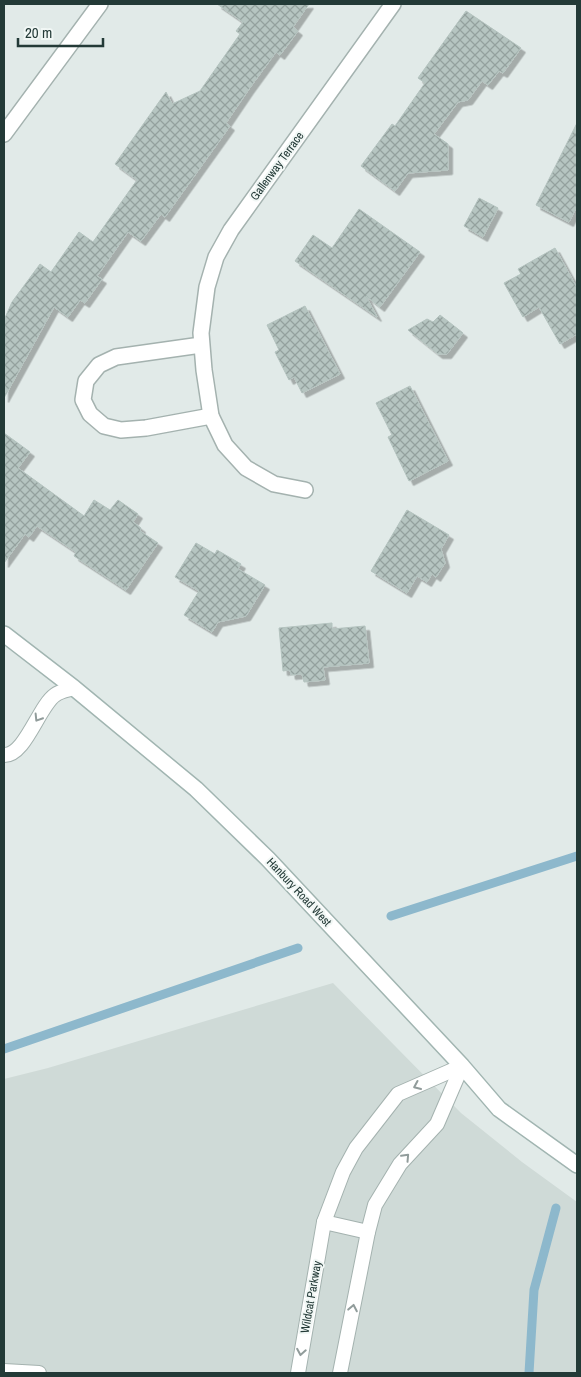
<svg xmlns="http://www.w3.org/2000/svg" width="581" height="1377" viewBox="0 0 581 1377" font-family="'Archivo Narrow',sans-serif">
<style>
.built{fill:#cfdad7}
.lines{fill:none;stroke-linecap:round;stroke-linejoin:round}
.stream{stroke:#8db8cc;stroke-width:9}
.building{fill:url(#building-cross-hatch);stroke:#b4c3bf;filter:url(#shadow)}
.lane-casing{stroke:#a4b2af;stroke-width:16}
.street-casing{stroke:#a4b2af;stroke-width:18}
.secondary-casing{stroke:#a1b5b1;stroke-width:18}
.lane{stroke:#fff;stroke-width:14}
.street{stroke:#fff;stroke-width:15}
.secondary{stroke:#fff;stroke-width:15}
.oneway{stroke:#919c9b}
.labels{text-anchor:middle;stroke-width:4;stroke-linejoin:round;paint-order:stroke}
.street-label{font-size:12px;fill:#233a37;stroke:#f1f7f5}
</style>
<defs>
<pattern id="building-cross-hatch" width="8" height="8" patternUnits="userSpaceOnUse" patternTransform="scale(1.25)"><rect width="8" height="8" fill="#b6c5c1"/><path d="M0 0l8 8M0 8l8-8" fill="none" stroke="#94a19e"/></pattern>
<filter id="shadow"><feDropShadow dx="4.5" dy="4.5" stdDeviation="0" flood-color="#0004"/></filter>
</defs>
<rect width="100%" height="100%" fill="#e1eae8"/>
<polygon class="built" points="333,983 461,1113 522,1162 577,1202 577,1373 4,1373 4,1079 48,1068"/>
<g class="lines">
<g class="stream">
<polyline points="391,916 577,856"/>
<polyline points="4,1049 298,948"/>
<polyline points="529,1373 534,1290 556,1208"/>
</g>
</g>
<g class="building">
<polygon points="217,4 309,4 293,27 298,31 280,55 276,52 249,89 226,123 230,126 165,217 161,214 141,241 128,232 97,276 102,279 85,303 80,300 68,317 54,307 4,398 4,320 12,302 40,264 51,272 79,232 93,242 137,180 115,164 166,92 172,104 200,91 240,34 236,31 243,22"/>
<polygon points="466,11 521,48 503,73 499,71 488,85 482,81 468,100 458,102 434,134 448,144 448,170 408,173 395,191 361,166 392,124 395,126 425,83 418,78"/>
<polygon points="577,123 577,206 569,222 536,205"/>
<polygon points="479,198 498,208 483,237 464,226"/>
<polygon points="359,209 420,252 380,307 366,296 377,317 295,261 313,235 332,248"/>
<polygon points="555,248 577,288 577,334 560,344 539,307 523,317 504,283 521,274 518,269"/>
<polygon points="305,306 340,374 302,393 294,377 289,380 275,352 279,350 267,325"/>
<polygon points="440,315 463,333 447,354 438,354 408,330 427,319 433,322"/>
<polygon points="410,386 448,461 409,481 388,437 392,435 376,403"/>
<polygon points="4,433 30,452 18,468 84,516 94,500 110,510 118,500 138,514 133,522 141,528 140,531 158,543 126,590 74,556 76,552 37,526 29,537 25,534 4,563"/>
<polygon points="407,510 449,535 441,549 445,563 436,577 432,574 427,582 417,576 407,593 371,571"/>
<polygon points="196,543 215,554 217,550 241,564 238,569 265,585 246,616 218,622 212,632 184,615 199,591 175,577"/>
<polygon points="332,623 332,629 365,626 369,663 323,667 325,680 304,682 302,674 291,675 290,670 283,671 279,628"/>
</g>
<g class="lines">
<defs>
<g id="lane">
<path d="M4,755C25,756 39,706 55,695C60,691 68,690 74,688"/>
<polyline points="324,1222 368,1232"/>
<polyline points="4,1371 39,1373"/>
<polyline points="298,1373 324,1222 343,1172 356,1148 398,1094 462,1066"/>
<polyline points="340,1373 368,1232 375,1205 400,1164 437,1124 462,1066"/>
</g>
<g id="street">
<polyline points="4,134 100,4"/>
<polyline points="201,345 116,357 99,365 86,381 83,400 90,414 104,426 121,430 146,428 211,416"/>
<polyline points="305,490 274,484 246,468 225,445 211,416 204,370 201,333 207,287 216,257 231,230 393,4"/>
</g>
<polyline id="secondary" points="4,634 74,688 196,789 268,859 462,1066 499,1109 577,1165"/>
</defs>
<use href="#lane" class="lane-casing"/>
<use href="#street" class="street-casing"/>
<use href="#secondary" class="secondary-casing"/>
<use href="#lane" class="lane"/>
<use href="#street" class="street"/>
<use href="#secondary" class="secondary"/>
</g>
<defs><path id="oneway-chevron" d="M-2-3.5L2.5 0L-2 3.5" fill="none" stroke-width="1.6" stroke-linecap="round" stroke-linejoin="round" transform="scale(1.25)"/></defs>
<g class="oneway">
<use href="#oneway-chevron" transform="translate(38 718) rotate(122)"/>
<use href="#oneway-chevron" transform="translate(417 1086) rotate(156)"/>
<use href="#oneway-chevron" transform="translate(406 1157) rotate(-47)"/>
<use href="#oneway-chevron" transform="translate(353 1308) rotate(-79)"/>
<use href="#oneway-chevron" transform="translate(301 1352) rotate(100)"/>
</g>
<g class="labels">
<g class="street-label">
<text transform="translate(277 166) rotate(-54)" y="4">Gallenway Terrace</text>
<text transform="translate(299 892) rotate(47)" y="4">Hanbury Road West</text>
<text transform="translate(311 1297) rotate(-80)" y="4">Wildcat Parkway</text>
</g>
</g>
<rect width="581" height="1377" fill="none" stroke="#233a37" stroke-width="10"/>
<path d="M18 38v8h85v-8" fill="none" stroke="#233a37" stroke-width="2.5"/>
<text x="25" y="38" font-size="15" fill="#233a37" stroke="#f1f7f5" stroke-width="4" paint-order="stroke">20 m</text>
</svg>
